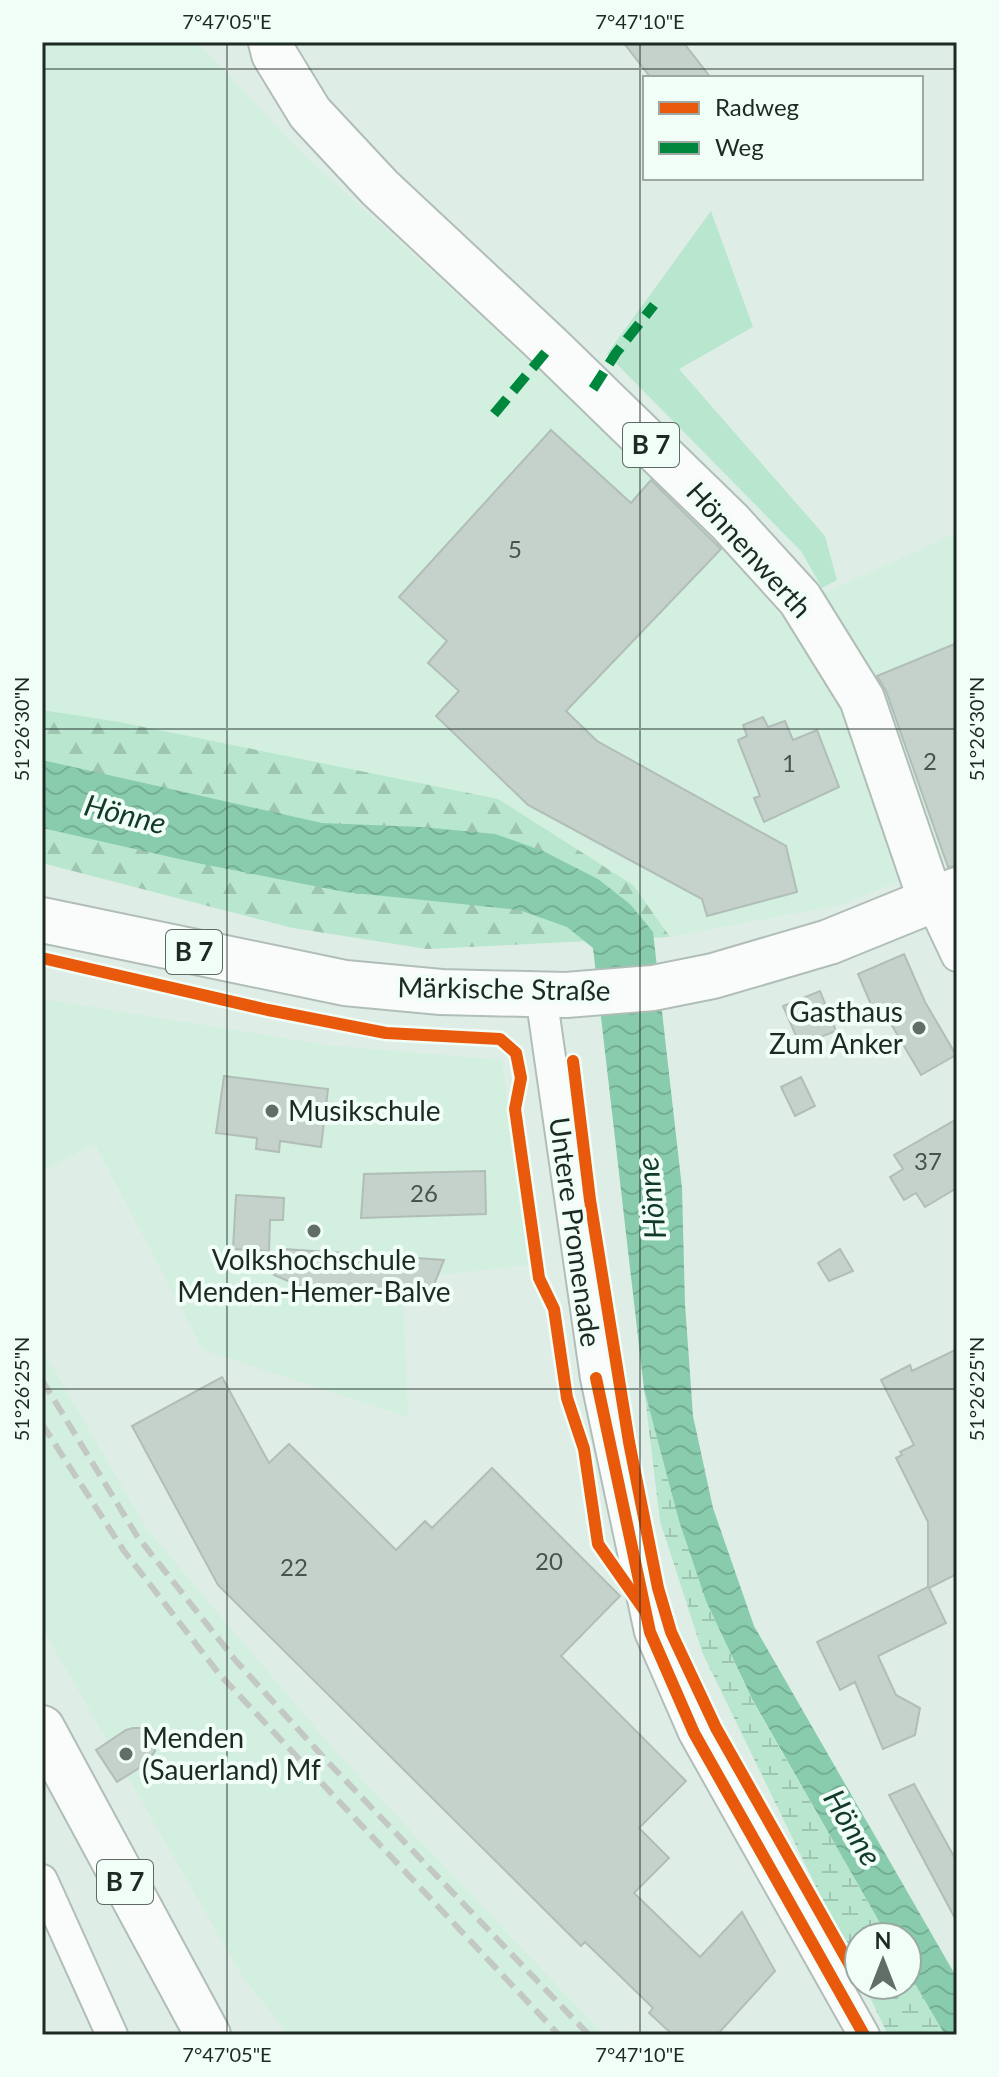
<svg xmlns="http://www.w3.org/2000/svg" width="999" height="2077" viewBox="0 0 999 2077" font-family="Lato,sans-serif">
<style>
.built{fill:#d2efe0}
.grass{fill:#b8e6cf}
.forest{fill:url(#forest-firs)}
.wetland{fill:url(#wetland-marsh)}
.water{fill:url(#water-waves)}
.building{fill:#c5d1cb;stroke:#b1beb7;stroke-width:2}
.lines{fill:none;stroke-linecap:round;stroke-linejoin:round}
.minor-casing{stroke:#b1beb7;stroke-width:34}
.primary-casing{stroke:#b1beb7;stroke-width:48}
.minor{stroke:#fafcfb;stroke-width:30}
.primary{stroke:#fafcfb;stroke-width:44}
.rail{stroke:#c3c8c5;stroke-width:6;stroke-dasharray:16 8;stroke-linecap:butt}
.quiet{stroke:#00873e;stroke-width:10;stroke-dasharray:20 10;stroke-linecap:butt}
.cycleway-casing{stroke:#f1fdf7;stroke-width:17}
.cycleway{stroke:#e8590c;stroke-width:12}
.ticks{fill:none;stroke:#1d2923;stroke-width:2;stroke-opacity:0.45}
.poi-dot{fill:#616e67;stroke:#f1fdf7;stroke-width:3}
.labels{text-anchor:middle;stroke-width:8;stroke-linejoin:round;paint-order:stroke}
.number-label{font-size:24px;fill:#47534d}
.shield{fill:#f1fdf7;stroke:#5d6963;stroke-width:2}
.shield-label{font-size:26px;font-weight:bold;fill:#1d2923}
.street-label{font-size:28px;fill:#1d2923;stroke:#f1fdf7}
.poi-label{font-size:28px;fill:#1d2923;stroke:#f1fdf7;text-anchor:start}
.water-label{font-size:30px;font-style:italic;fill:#113a29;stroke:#f1fdf7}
.neatline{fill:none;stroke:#1d2923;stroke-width:3}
.ticks-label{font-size:20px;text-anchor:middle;fill:#1d2923}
</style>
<defs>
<pattern id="forest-firs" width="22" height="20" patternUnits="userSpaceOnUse" patternTransform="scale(2)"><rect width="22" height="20" fill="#b8e6cf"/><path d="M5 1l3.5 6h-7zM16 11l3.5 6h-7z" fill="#9ec5b1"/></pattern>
<pattern id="wetland-marsh" width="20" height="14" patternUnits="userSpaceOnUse" patternTransform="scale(2)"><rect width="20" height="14" fill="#b8e6cf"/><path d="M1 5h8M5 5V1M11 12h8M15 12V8" fill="none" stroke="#9ec5b1"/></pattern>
<pattern id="water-waves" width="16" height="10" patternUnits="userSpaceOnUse" patternTransform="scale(2)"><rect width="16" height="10" fill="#88ccad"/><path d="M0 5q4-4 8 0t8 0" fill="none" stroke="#75af95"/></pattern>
</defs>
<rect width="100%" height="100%" fill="#deeee6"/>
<g class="built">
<polygon points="42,42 197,42 306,157 610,435 723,547 778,614 957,533 957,856 844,904 670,937 633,885 119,722 42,710"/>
<polygon points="42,999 333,1046 502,1060 528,1265 439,1275 429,1297 403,1296 408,1417 203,1350 95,1144 42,1171"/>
<polygon points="42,1349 146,1528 336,1752 604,2035 289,2035 242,1976 42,1627"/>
</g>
<polygon class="grass" points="711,211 753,327 679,369 825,536 837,580 822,588 801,551 607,354"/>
<polygon class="forest" points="42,710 119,722 498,799 633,885 670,937 427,949 293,928 42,863"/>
<g class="wetland">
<polygon points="644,1389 679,1521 706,1601 752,1700 888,1937 859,1937 859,1975 703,1654 660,1521"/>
<polygon points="907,1970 945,2035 888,2035 864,1985 907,1985"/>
</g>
<polygon class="water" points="42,760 322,823 421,827 495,834 543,851 598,879 630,904 653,932 682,1188 685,1304 693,1416 713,1508 754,1626 957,1978 957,2035 945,2035 907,1970 907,1937 888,1937 752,1699 706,1601 679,1521 644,1389 593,948 567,927 519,910 345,892 197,863 42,828"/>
<g class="building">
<polygon points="623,42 683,42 711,78 651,78"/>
<polygon points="551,430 631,503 651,480 721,549 566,711 597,741 786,846 797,892 707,916 702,899 528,805 436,716 459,691 428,663 447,641 399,597"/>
<polygon points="957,643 957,866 948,867 886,691 877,676"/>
<polygon points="763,717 768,727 785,721 793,740 817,730 839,787 764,822 754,798 760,796 738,740 747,736 743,725"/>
<polygon points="904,954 925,1002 956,1055 921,1075 884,1012 875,1014 858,974"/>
<polygon points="820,991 836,1031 800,1045 783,1006"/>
<polygon points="224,1076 328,1089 321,1147 280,1141 279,1152 256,1149 257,1138 216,1133"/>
<polygon points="801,1077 815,1106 795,1116 781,1087"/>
<polygon points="957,1119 957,1188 925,1207 916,1193 904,1200 890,1177 903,1169 894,1155"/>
<polygon points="485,1171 486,1214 361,1218 364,1174"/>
<polygon points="236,1195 284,1198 283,1220 270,1220 269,1251 233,1249"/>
<polygon points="284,1249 444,1260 429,1297 322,1291 320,1295 274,1275"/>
<polygon points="840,1249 853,1271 829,1281 818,1263"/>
<polygon points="957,1349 957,1574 929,1588 946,1623 878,1656 896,1695 920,1708 915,1735 883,1749 855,1682 840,1690 817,1642 928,1587 928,1522 896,1458 902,1455 900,1452 914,1445 881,1380 910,1365 912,1371"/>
<polygon points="222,1377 269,1463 289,1444 396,1550 425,1521 432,1528 492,1468 620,1596 561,1656 686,1781 639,1828 669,1858 634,1893 700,1957 742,1912 775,1971 717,2035 673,2035 649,2013 653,2008 585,1942 581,1946 218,1585 132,1426"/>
<polygon points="133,1728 140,1728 149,1733 153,1739 155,1751 147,1763 117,1782 96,1750 126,1730"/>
<polygon points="914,1784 957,1862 957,1922 889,1795"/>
</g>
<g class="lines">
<defs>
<g id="minor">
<polyline points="931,901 957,956"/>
<polyline points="541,995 596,1378 650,1632 694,1733 864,2035"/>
<polyline points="42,1880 112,2035"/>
</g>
<g id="primary">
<polyline points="271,42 274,54 310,113 380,188 550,347 730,522 800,599 862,699 931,901"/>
<polyline points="42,920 345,983 441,992 566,995 653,988 713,976 829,942 957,890"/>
<polyline points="42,1728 208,2035"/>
</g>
</defs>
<use href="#minor" class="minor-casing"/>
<use href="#primary" class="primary-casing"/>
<use href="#minor" class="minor"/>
<use href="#primary" class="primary"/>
<g class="rail">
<polyline points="42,1380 137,1536 236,1661 326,1760 589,2035"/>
<polyline points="42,1424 124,1551 220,1675 559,2035"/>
</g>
<g class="quiet">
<polyline points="593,389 616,353 654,305"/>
<polyline points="494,414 550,347"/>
</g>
<defs>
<g id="cycleway">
<polyline points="42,958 268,1010 386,1033 500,1039 516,1053 521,1078 515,1109 539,1278 554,1309 567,1398 584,1449 598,1544 645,1611"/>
<polyline points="573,1061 590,1200 629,1442 658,1588 671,1632 716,1728 859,1981"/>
<polyline points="596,1378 650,1632 694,1733 864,2035"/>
</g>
</defs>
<use href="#cycleway" class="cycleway-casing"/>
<use href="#cycleway" class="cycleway"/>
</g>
<path class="ticks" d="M227,42V2035M640,42V2035M42,69H957M42,729H957M42,1389H957"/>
<g class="poi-dot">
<circle cx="919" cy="1028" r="8"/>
<circle cx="272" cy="1111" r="8"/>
<circle cx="314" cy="1231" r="8"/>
<circle cx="126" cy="1754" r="8"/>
</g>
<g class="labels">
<g class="number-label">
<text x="515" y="558">5</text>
<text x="930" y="770">2</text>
<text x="789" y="772">1</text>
<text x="928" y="1170">37</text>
<text x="424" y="1202">26</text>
<text x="549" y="1570">20</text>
<text x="294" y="1576">22</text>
</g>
<g class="shield">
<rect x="623" y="423" width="56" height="44" rx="6"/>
<rect x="166" y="930" width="56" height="44" rx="6"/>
<rect x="97" y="1860" width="56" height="44" rx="6"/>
</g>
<g class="shield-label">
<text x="651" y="454">B 7</text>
<text x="194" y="961">B 7</text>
<text x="125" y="1891">B 7</text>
</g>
<g class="street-label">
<text transform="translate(749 550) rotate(48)" y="10">Hönnenwerth</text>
<text transform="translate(504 989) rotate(1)" y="10">Märkische Straße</text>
<text transform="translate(575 1232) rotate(82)" y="10">Untere Promenade</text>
</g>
<g class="poi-label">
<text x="903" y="1022" text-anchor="end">Gasthaus<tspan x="903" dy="32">Zum Anker</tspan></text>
<text x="288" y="1121">Musikschule</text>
<text x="314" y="1270" text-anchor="middle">Volkshochschule<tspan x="314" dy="32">Menden-Hemer-Balve</tspan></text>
<text x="142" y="1748">Menden<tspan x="142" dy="32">(Sauerland) Mf</tspan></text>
</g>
<g class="water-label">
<text transform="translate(125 815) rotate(14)" y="10">Hönne</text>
<text transform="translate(652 1198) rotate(-96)" y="10">Hönne</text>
<text transform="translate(852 1828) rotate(59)" y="10">Hönne</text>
</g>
</g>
<rect width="999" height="2077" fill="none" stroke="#f1fdf7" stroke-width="88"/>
<rect x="643" y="76" width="280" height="104" fill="#f1fdf7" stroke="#9ca8a2" stroke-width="2"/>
<rect x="659" y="102" width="40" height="12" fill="#e8590c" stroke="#9ca8a2" stroke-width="2"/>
<text x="715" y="116" font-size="24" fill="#1d2923">Radweg</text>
<rect x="659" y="142" width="40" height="12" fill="#00873e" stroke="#9ca8a2" stroke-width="2"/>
<text x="715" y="156" font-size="24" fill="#1d2923">Weg</text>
<g transform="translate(883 1961)"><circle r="38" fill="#f1fdf7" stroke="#9ca8a2" stroke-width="2"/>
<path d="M0-6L14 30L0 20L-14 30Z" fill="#616e67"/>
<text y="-12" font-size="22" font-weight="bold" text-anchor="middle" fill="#1d2923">N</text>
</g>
<rect x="44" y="44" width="911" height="1989" class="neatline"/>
<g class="ticks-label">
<text x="227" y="29">7°47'05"E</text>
<text x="640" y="29">7°47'10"E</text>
<text transform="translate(22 729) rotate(-90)" y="7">51°26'30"N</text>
<text transform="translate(977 729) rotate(-90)" y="7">51°26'30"N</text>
<text transform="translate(22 1389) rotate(-90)" y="7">51°26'25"N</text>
<text transform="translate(977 1389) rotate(-90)" y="7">51°26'25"N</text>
<text x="227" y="2062">7°47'05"E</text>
<text x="640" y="2062">7°47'10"E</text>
</g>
</svg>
